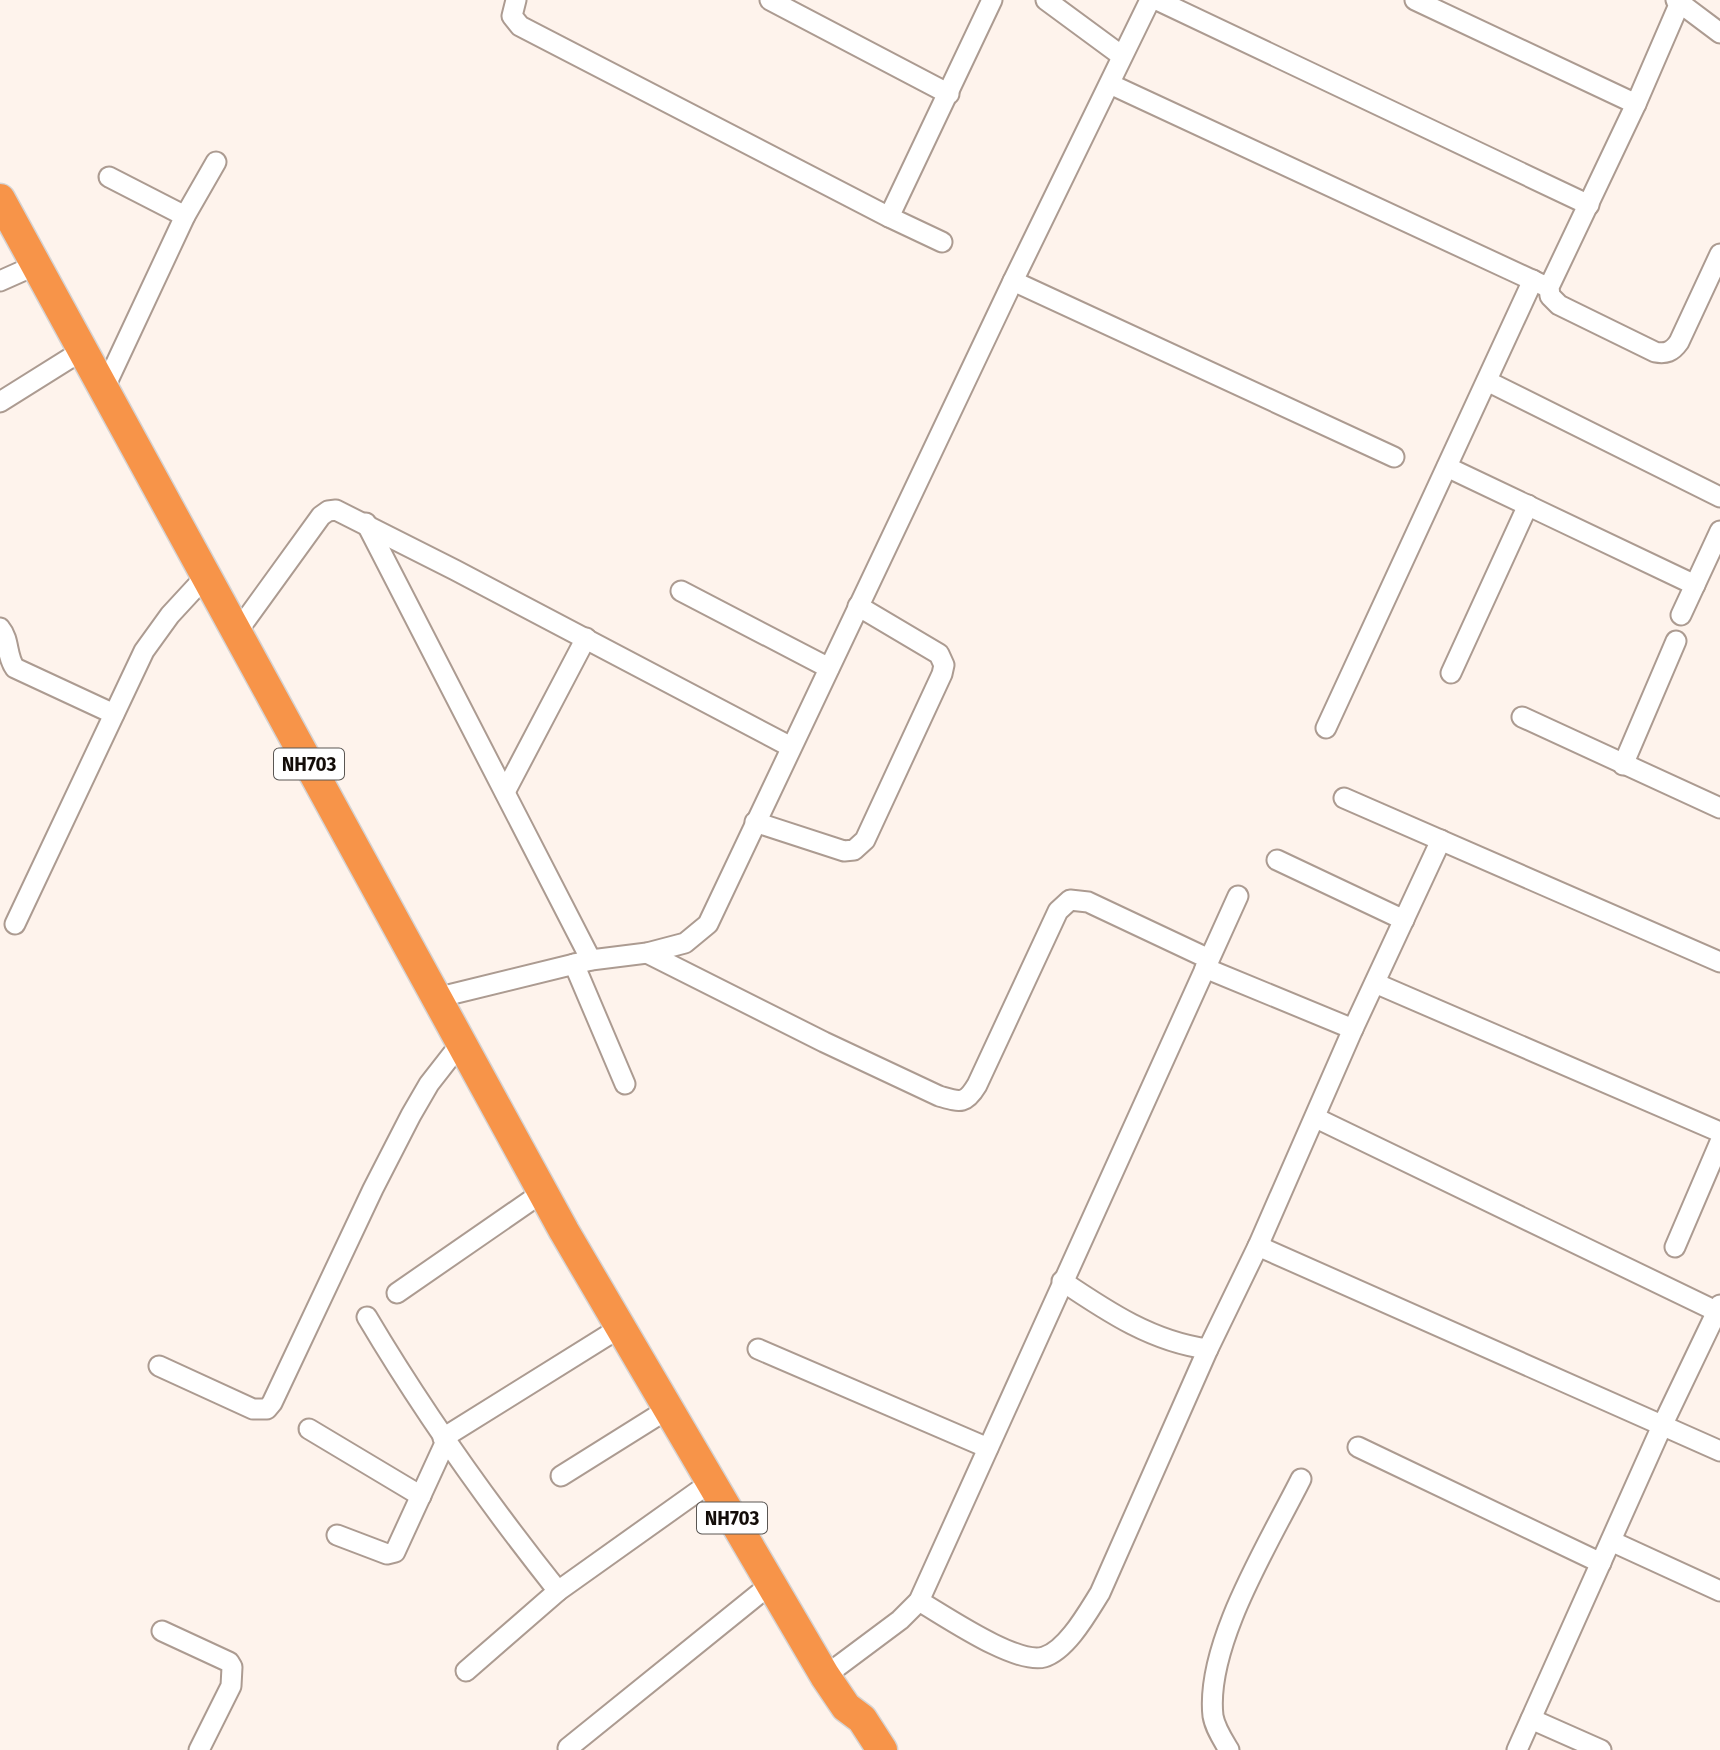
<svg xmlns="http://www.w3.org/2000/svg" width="1720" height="1750" viewBox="0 0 1720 1750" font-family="'Fira Sans',sans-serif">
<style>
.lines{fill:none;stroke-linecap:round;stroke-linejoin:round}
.minor-casing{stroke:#ac9b91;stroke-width:23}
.highway-casing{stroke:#d5d3d3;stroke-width:33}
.minor{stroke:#fff;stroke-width:19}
.highway{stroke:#f79449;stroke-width:30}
.labels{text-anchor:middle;stroke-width:5;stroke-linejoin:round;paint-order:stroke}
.shield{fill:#fff;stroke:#5a5653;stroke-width:2}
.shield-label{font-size:19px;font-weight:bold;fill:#130d09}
</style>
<rect width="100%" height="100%" fill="#fef3ec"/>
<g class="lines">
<defs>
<g id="minor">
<polyline points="516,0 512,16 520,26 889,217 942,242"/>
<polyline points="770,0 949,94"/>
<polyline points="1046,0 1122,56"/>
<polyline points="1157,0 1589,205"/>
<polyline points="1415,0 1636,104"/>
<polyline points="1676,0 1720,33"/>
<path d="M1681,0L1636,104L1549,287L1550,296L1559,305L1655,352C1666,354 1672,352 1679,342L1720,254"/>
<polyline points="1110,84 1545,286"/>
<polyline points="109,177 185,216"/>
<polyline points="889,217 992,0"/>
<polyline points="0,281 36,265"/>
<polyline points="1013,281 1394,457"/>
<polyline points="1487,381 1720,497"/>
<polyline points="104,389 185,216 216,162"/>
<polyline points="0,402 83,350"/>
<polyline points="1447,467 1695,585"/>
<polyline points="366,523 591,960"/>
<polyline points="681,591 829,668"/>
<polyline points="1681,615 1720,531"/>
<path d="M0,628C10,640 6,656 15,668L114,714"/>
<polyline points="237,632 321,516 328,511 336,510 455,570 791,747"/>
<polyline points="1451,673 1528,505"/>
<polyline points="1522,717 1720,808"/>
<polyline points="1326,728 1533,280"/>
<polyline points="1623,765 1676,641"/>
<polyline points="505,792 586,638"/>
<polyline points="1344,798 1720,962"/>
<polyline points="755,822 844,851 854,850 865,840 942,674 944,665 939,654 858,606"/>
<polyline points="1277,860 1404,920"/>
<polyline points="15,924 144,651 170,615 206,576"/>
<path d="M647,953L824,1042L939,1096C960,1102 965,1105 977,1085L1058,911L1070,900L1088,902L1209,959"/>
<polyline points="574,964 625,1084"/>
<polyline points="1205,968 1353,1029"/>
<polyline points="1375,983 1720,1132"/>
<polyline points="436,998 591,960 647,953 685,943 708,924 1013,281 1150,0"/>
<polyline points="1316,1118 1720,1313"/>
<polyline points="1258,1246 1720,1451"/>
<polyline points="1675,1247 1720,1142"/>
<path d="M1062,1281C1108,1312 1153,1342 1208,1349"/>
<polyline points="397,1293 543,1192"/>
<path d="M367,1317C424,1413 488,1503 558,1591"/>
<polyline points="758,1349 988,1448"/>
<polyline points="159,1366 253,1409 267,1409 272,1403 373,1189 411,1115 429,1084 461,1043"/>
<polyline points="309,1429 421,1496"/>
<polyline points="443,1438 621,1327"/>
<polyline points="1358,1447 1601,1563"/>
<polyline points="561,1476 668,1409"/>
<polyline points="337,1535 387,1554 395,1552 446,1441"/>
<polyline points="1611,1541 1720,1591"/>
<path d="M919,1601C945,1616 1016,1665 1044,1657C1067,1650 1088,1612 1100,1593L1208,1349L1258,1246L1353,1029L1441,840"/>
<polyline points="162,1631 229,1662 232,1667 231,1686 199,1750"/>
<polyline points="466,1671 558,1591 711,1482"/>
<polyline points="825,1676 900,1620 919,1601 1238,896"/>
<polyline points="1531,1719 1601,1750"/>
<polyline points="568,1748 771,1584"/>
<path d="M1229,1750C1223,1740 1215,1728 1213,1716C1205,1645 1269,1543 1301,1479"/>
<polyline points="1517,1750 1662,1426 1720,1305"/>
</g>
<polyline id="highway" points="0,199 564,1231 825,1676 846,1707 862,1719 882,1750"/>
</defs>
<use href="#minor" class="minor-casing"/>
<use href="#highway" class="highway-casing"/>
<use href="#minor" class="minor"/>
<use href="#highway" class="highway"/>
</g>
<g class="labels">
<g class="shield">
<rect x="274" y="748.5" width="70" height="31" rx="5"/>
<rect x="697" y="1502.5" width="70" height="31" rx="5"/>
</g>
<g class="shield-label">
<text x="309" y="771">NH703</text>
<text x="732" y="1525">NH703</text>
</g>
</g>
</svg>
